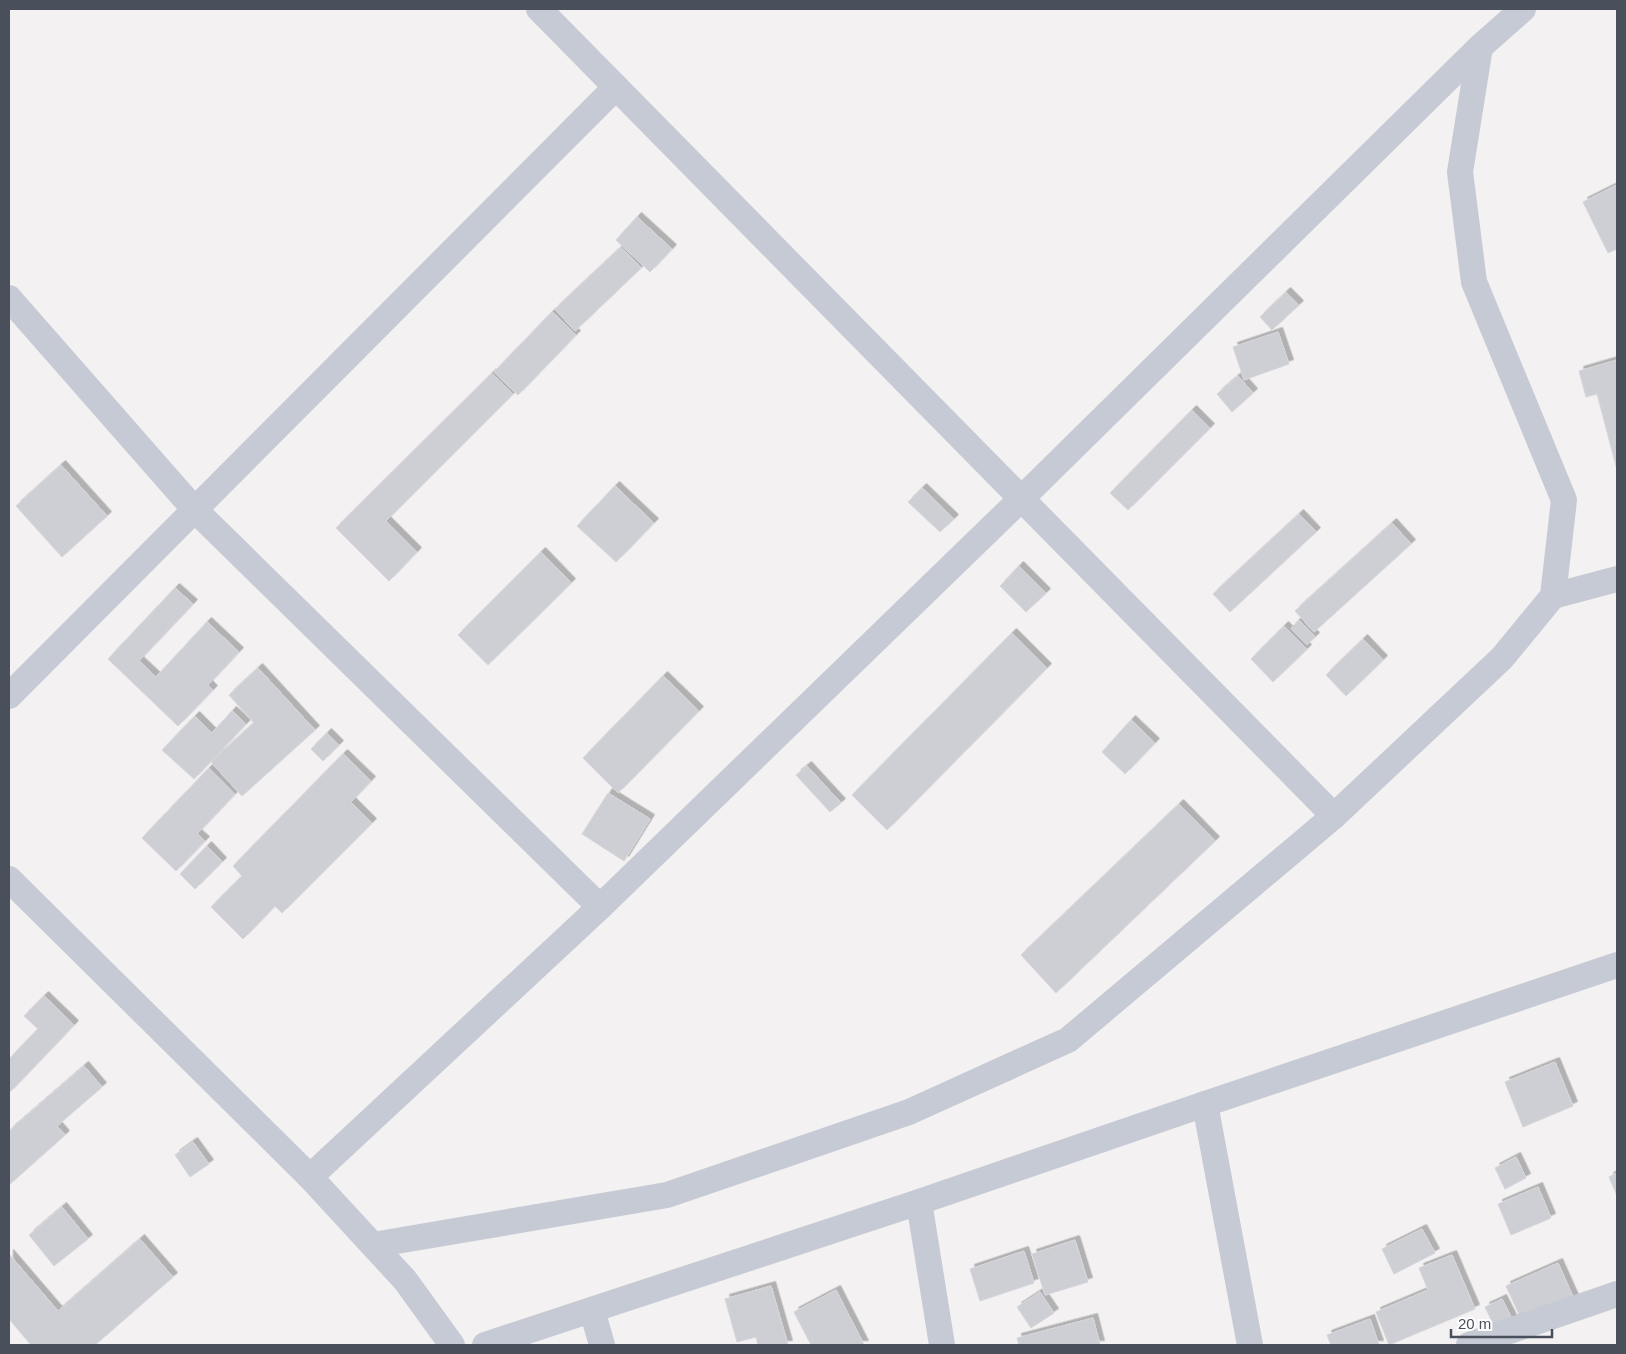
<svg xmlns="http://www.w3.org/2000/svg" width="1626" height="1354" viewBox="0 0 1626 1354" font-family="Arial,sans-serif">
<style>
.building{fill:#cecfd4;stroke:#d5d5db;filter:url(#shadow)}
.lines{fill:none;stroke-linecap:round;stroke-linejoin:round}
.street{stroke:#c6cad4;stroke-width:26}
</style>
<defs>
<filter id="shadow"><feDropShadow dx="4.5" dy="-4.5" stdDeviation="0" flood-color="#0004"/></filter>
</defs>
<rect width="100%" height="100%" fill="#f3f1f1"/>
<g class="building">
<polygon points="1617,185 1617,249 1608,253 1583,202"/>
<polygon points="637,217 672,249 650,272 616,240"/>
<polygon points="621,247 641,268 575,331 555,309"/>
<polygon points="1286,292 1299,305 1272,330 1260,317"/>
<polygon points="552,312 576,335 518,395 494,372"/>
<polygon points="1278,332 1289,364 1244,380 1233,347"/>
<polygon points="1617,360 1617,470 1597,394 1586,397 1579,371"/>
<polygon points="492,373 513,394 386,521 417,552 389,581 336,528"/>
<polygon points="1238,376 1253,393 1232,412 1217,394"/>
<polygon points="1192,410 1210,428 1128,510 1110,493"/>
<polygon points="61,465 107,516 62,557 16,506"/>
<polygon points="615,486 654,523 616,562 577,526"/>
<polygon points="922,488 954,519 940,532 908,502"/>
<polygon points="1299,514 1316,532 1230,612 1213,594"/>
<polygon points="1392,523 1411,544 1314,632 1295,611"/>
<polygon points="541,552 571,583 488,665 458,635"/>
<polygon points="1019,566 1046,593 1026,612 1000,586"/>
<polygon points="175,588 193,604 139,661 156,677 207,622 239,652 208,685 213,690 178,726 108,659"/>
<polygon points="1299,620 1315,637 1307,645 1291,628"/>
<polygon points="1284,626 1307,649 1273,682 1251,659"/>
<polygon points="1012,633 1047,668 887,830 852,795"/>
<polygon points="1363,639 1383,660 1346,696 1326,675"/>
<polygon points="258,668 315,730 242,796 211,762 254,723 229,695"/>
<polygon points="663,676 699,711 618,793 583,758"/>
<polygon points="232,711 246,724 194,779 162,750 195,716 212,733"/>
<polygon points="1131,720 1155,743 1125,774 1102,752"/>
<polygon points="327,733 339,745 323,761 311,749"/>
<polygon points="343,754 371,781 351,802 372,823 282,913 275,906 243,939 211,907 242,876 233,866"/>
<polygon points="807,766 841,803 830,812 796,775"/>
<polygon points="209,768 235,794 197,834 205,841 176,871 142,838"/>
<polygon points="608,793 650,819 624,861 582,834"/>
<polygon points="1179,804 1215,841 1056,993 1021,955"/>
<polygon points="207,846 222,862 195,889 180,874"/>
<polygon points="44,996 74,1025 9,1093 9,1059 38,1029 24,1016"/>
<polygon points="1555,1062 1573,1106 1523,1127 1505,1082"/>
<polygon points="84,1066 102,1087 57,1126 65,1135 9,1185 9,1131"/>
<polygon points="193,1142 209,1164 190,1177 175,1155"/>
<polygon points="1516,1157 1526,1178 1505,1189 1495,1168"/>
<polygon points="1617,1173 1617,1196 1609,1177"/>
<polygon points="1538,1187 1551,1218 1511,1235 1498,1204"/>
<polygon points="62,1207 88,1239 54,1266 29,1235"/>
<polygon points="1422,1229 1435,1253 1394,1274 1382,1249"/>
<polygon points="140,1239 173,1277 95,1345 31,1345 9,1319 9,1254 58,1311"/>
<polygon points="1075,1240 1088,1282 1045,1295 1032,1254"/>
<polygon points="1024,1251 1034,1283 980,1301 970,1269"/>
<polygon points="1452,1255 1475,1309 1389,1345 1376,1312 1428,1290 1419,1268"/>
<polygon points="1558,1263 1574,1299 1522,1321 1506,1286"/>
<polygon points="771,1286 788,1345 758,1345 756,1337 737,1342 725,1299"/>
<polygon points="836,1290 864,1345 811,1345 794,1312"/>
<polygon points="1040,1292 1054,1313 1031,1328 1017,1307"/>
<polygon points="1502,1299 1515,1325 1498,1334 1485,1307"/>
<polygon points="1093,1318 1100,1345 1019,1345 1017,1338"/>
<polygon points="1370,1319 1379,1345 1331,1345 1327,1335"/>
</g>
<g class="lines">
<g class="street">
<polyline points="539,9 1334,816"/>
<polyline points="9,298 195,510 600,907"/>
<polyline points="1553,596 1617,579"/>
<polyline points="9,696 616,87"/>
<polyline points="9,879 310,1177 405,1280 452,1345"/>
<polyline points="1205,1104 1250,1345"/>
<polyline points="310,1177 600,907 1021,499 1480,47 1523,9"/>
<polyline points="919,1202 942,1345"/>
<polyline points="373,1245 667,1195 909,1112 1068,1040 1334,816 1502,658 1553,596 1564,500 1474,282 1460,172 1480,47"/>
<polyline points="592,1310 602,1345"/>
<polyline points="485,1345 919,1202 1205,1104 1617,965"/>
<polyline points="1469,1345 1617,1294"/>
</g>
</g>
<rect width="1626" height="1354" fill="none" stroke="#4a4f5c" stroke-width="20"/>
<path d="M1451 1329v8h101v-8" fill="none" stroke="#4a4f5c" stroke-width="2.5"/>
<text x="1458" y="1329" font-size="15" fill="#4a4f5c" stroke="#ffffff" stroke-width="4" paint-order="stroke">20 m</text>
</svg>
